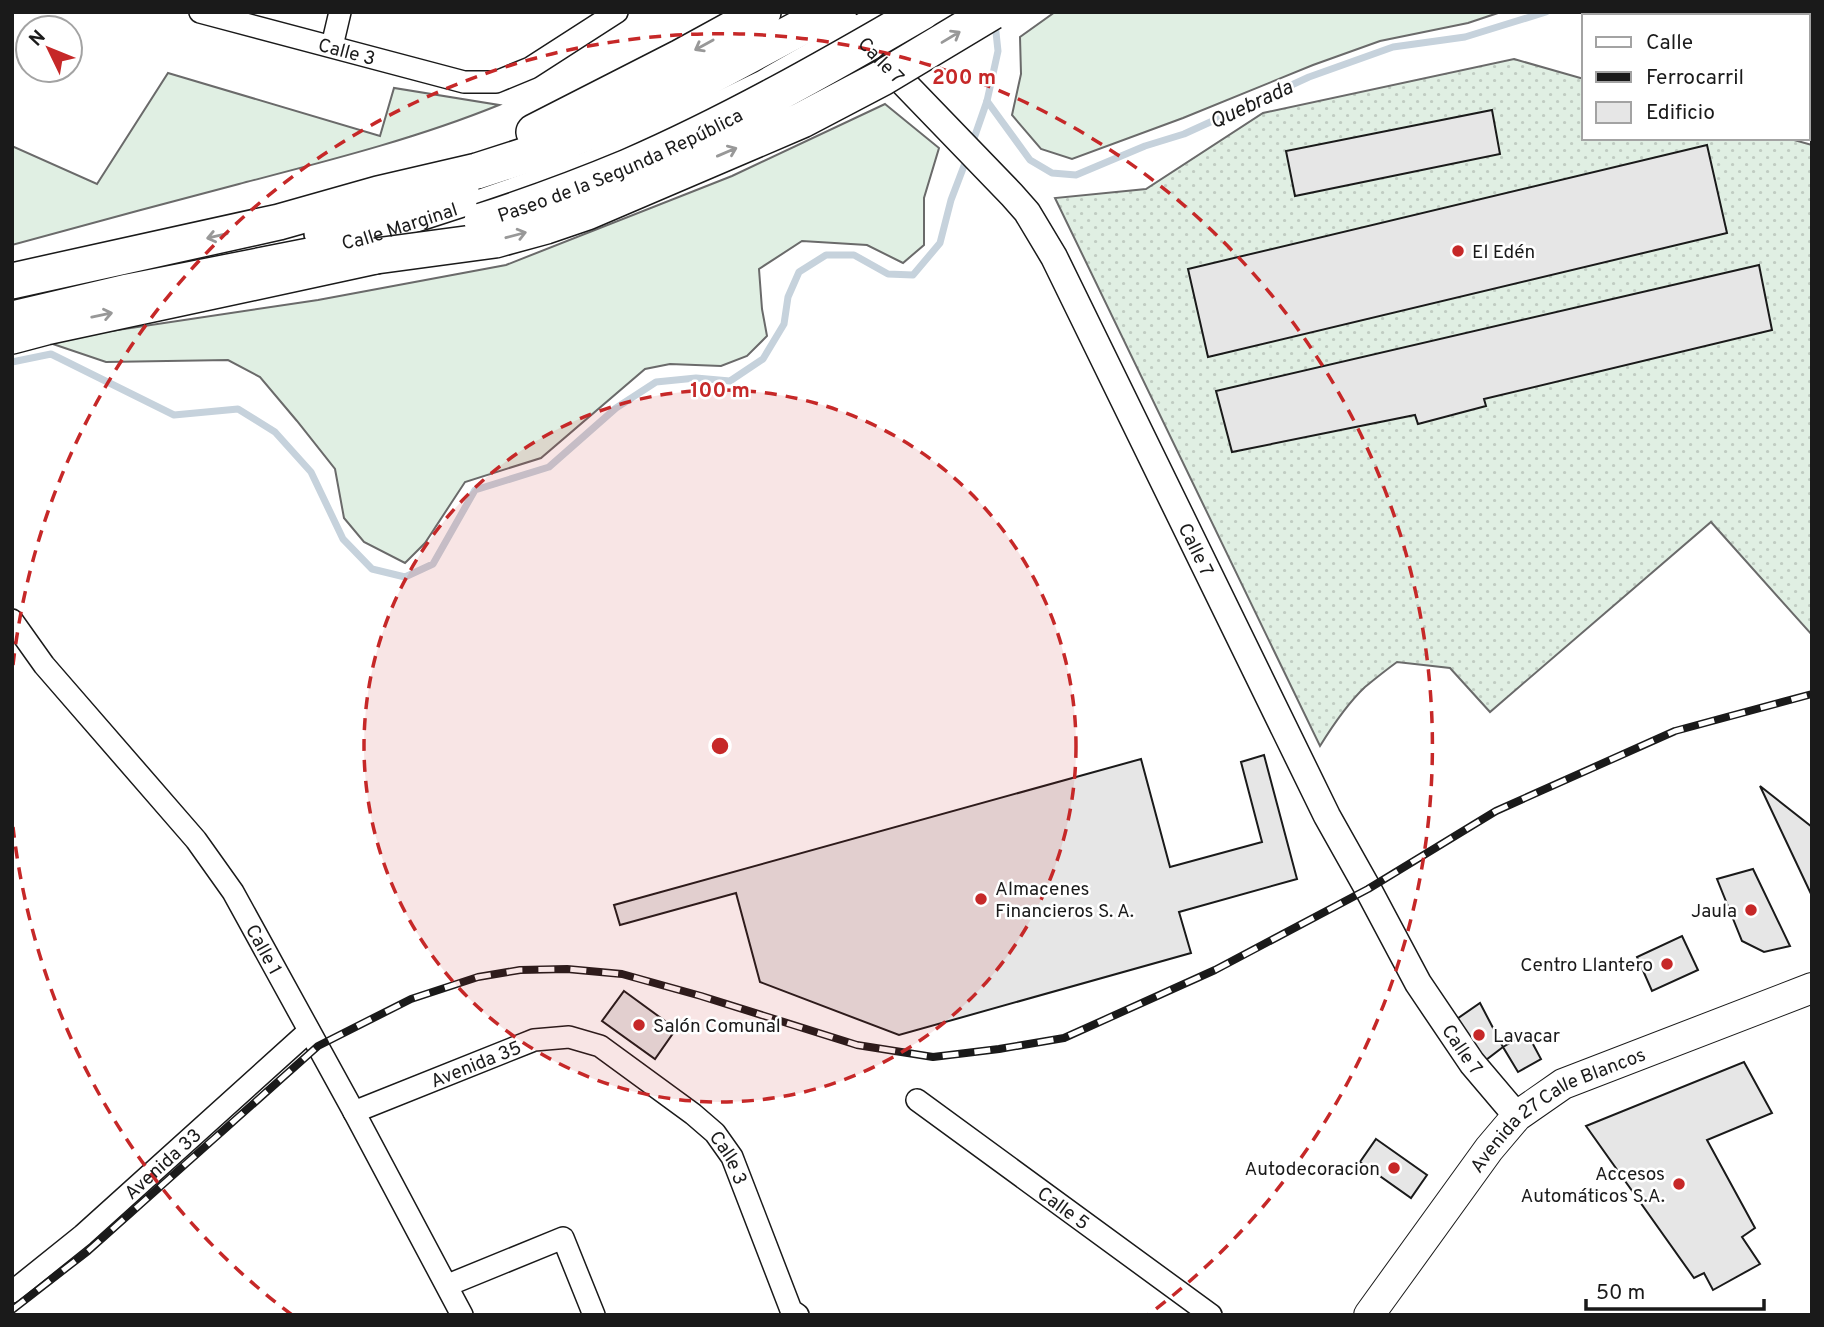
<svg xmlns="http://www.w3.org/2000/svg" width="1824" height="1327" viewBox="0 0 1824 1327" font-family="Overpass,sans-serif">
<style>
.grass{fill:#e0efe3;stroke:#6a6a6a;stroke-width:2}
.garden{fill:url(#garden-dots);stroke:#6a6a6a;stroke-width:2}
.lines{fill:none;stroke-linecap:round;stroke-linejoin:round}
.stream{stroke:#c6d2dc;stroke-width:7}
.building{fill:#e6e6e6;stroke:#1a1a1a;stroke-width:2}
.minor-casing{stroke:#1a1a1a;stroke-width:24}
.tertiary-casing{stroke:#1a1a1a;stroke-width:29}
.secondary-casing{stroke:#1a1a1a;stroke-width:32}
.trunk-casing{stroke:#1a1a1a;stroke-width:38}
.minor{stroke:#fff;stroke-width:21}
.tertiary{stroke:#fff;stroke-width:26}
.secondary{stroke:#fff;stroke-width:30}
.trunk{stroke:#fff;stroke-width:35}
.rail-casing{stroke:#1a1a1a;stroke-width:8}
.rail{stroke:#fff;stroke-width:5;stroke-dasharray:16;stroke-linecap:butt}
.trunk-bridge-casing{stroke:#1a1a1a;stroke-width:38;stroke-linecap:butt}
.trunk-bridge{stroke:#fff;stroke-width:35}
.oneway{stroke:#989898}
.ring{fill:none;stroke:#c62828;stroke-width:3.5;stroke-dasharray:12 9}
.poi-dot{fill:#c62828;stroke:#fff;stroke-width:2.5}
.labels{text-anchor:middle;stroke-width:5;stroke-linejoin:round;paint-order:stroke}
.street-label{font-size:19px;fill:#1a1a1a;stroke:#fff}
.poi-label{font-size:19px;fill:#1a1a1a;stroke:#fff;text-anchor:start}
.water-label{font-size:21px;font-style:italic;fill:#1a1a1a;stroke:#fff}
.centre{fill:#c62828;stroke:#fff;stroke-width:3.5}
.ring-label{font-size:21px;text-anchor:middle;font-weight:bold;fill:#c62828;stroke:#fff;stroke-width:5;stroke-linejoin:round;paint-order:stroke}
</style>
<defs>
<pattern id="garden-dots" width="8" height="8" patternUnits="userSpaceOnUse" patternTransform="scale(1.75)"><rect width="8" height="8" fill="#e0efe3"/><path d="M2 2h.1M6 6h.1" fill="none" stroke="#c0ccc2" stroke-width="1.8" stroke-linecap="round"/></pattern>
</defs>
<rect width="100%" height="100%" fill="#fff"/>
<g class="grass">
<polygon points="1055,12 1501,12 1468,23 1380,41 1313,65 1183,118 1072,159 1041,149 1012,115 1021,74 1020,37"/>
<path d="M168,73L380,136L394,88L499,105C415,139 327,161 239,184C163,204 88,224 12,245V146L97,184Z"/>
<polygon points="885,104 939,148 924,198 924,245 903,263 867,245 802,241 759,269 762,309 767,336 747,356 721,366 670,364 645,369 541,458 465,482 425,543 405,563 364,542 344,518 335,469 297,421 260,377 228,360 106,362 44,341 318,300 506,265 732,176"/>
</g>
<path class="garden" d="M1514,59L1584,79V138H1787L1812,145V635L1711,522L1490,712L1450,668L1397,662C1386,670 1376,678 1365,687C1347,704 1333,725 1320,746L1055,198L1146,189L1263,113Z"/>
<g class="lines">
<g class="stream">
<polyline points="987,101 1030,160 1052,173 1076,175 1145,146 1184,134 1309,77 1393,47 1465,37 1546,12"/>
<polyline points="972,144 987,101 998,51 995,23"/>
<polyline points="12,362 51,354 174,415 238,409 275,432 311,472 343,539 372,569 405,577 433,564 475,490 549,467 616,408 656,382 696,378 730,381 763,359 784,324 788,297 799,272 826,255 854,255 888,274 913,275 940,243 951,200 967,158"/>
</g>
</g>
<g class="building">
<polygon points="1492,110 1500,154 1295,196 1286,151"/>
<polygon points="1707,145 1727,233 1208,357 1188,269"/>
<polygon points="1759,265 1772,330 1484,399 1486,406 1418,424 1415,415 1232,452 1216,391"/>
<polygon points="1264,755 1297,879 1179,912 1191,953 899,1035 760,982 736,893 620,925 614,905 1141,759 1170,867 1262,842 1241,762"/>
<polygon points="1760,786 1812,827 1812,896"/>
<polygon points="1753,869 1790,946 1764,952 1742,941 1717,879"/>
<polygon points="1682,936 1698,970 1652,991 1637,957"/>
<polygon points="624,991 676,1029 655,1059 602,1021"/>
<polygon points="1480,1003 1503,1047 1482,1063 1451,1023"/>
<polygon points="1527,1033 1541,1059 1518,1072 1503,1047"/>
<polygon points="1744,1062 1772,1113 1707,1140 1755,1228 1742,1237 1760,1264 1713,1290 1704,1273 1694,1278 1586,1126"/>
<polygon points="1376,1139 1427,1175 1411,1198 1360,1162"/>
</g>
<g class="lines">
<defs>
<g id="minor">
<path id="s1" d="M200,12L464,82H496L530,68L617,12"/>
<polyline points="332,46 340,12"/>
<polyline points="315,234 468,189"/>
<path id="s2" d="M12,312L127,285L364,238L481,200L586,163L660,131L761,82L883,12"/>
<path id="s3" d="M12,620L44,665L196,840L233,892L354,1112L462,1315"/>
<path id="s4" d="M917,1100L1211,1315"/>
<path id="s5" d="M354,1112L534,1040L569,1037L600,1046L693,1114L715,1133L732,1157L791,1310L798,1315"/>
<polyline points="448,1285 563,1238 594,1315"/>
<path id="s6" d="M12,1292L83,1235L309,1031"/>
</g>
<g id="tertiary">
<path id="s7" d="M838,12L843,20L1012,195L1027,212L1054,257L1327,816L1368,889L1418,983L1472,1063L1517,1116"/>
</g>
<g id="secondary">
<path id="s8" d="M1369,1315L1489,1149L1517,1116L1563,1084L1812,988"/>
</g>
<g id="trunk">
<polyline points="1795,12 1797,16"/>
<polyline points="1808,41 1812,48"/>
<polyline points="534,132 681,57 763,12"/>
<polyline points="12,281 279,222 378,194 477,171 555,146 664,101 830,12"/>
<polyline points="12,336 46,327 376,256"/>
</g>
</defs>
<use href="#minor" class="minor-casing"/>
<use href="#tertiary" class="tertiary-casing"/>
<use href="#secondary" class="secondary-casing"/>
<use href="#trunk" class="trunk-casing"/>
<use href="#minor" class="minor"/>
<use href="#tertiary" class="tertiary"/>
<use href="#secondary" class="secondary"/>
<use href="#trunk" class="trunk"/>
<defs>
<polyline id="rail" points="12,1310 88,1251 318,1046 411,999 478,977 520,970 567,969 622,974 701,996 857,1045 933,1057 999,1049 1064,1038 1215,970 1368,889 1496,811 1675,731 1812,694"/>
</defs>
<use href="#rail" class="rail-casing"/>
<use href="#rail" class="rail"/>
<defs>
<g id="trunk-bridge">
<path id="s9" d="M482,221C531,205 580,187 628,167C729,123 826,68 922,12"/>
<polyline points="376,256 495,240 546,226 587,212 802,120 882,78 992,12"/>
</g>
</defs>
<use href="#trunk-bridge" class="trunk-bridge-casing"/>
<use href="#trunk-bridge" class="trunk-bridge"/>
</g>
<defs><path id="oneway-shaft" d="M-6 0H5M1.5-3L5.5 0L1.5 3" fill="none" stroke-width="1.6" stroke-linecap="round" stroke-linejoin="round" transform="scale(1.75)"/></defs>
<g class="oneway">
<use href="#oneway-shaft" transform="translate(951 37) rotate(-31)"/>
<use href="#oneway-shaft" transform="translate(704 45) rotate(151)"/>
<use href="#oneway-shaft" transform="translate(727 152) rotate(-23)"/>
<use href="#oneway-shaft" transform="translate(516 235) rotate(-15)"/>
<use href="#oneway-shaft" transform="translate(217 236) rotate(167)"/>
<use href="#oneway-shaft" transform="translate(102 315) rotate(-12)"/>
</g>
<circle cx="720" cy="746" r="356" fill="#c62828" fill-opacity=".12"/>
<g class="ring">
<circle cx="720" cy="746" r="356"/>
<path d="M292 1315A712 712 0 0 1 13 827M13 665A712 712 0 1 1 1148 1315"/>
</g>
<g class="poi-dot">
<circle cx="1458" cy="251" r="7"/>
<circle cx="981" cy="899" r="7"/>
<circle cx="1751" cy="910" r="7"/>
<circle cx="1667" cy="964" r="7"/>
<circle cx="639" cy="1025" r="7"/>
<circle cx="1479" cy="1035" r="7"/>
<circle cx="1394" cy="1168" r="7"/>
<circle cx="1679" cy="1184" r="7"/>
</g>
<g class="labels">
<g class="street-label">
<text dy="7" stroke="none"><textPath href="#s1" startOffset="152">Calle 3</textPath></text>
<text dy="7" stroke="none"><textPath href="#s7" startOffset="65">Calle 7</textPath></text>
<text dy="7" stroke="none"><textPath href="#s9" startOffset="149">Paseo de la Segunda República</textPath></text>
<text dy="7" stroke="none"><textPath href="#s2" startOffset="397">Calle Marginal</textPath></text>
<text dy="7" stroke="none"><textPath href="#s7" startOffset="653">Calle 7</textPath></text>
<text dy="7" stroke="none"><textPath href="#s3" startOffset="416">Calle 1</textPath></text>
<text dy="7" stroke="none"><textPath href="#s7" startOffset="1220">Calle 7</textPath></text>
<text dy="7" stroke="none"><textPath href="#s5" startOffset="131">Avenida 35</textPath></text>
<text dy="7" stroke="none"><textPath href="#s8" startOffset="285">Avenida 27 Calle Blancos</textPath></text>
<text dy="7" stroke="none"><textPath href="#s5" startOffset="434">Calle 3</textPath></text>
<text dy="7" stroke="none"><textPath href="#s6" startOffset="198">Avenida 33</textPath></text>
<text dy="7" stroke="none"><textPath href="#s4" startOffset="182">Calle 5</textPath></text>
</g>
<g class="poi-label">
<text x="1472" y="258">El Edén</text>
<text x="995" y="895">Almacenes<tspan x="995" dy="22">Financieros S. A.</tspan></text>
<text x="1737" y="917" text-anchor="end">Jaula</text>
<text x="1653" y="971" text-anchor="end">Centro Llantero</text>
<text x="653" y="1032">Salón Comunal</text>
<text x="1493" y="1042">Lavacar</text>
<text x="1380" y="1175" text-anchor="end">Autodecoracion</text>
<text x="1665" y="1180" text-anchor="end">Accesos<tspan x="1665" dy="22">Automáticos S.A.</tspan></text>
</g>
<g class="water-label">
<text transform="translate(1251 104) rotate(-25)" y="7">Quebrada</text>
</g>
</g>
<circle cx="720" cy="746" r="10" class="centre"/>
<g class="ring-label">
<text x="964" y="84">200 m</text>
<text x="720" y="397">100 m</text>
</g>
<rect width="1824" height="1327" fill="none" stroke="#1a1a1a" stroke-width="28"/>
<rect x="1582" y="14" width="228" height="126" fill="#ffffff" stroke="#a3a3a3" stroke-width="2"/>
<rect x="1596" y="37" width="35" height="10" fill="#ffffff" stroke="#a3a3a3" stroke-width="2"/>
<text x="1646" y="49" font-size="21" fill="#1a1a1a">Calle</text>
<rect x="1596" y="72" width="35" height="10" fill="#1a1a1a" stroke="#a3a3a3" stroke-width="2"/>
<text x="1646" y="84" font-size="21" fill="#1a1a1a">Ferrocarril</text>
<rect x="1596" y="102" width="35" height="21" fill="#e6e6e6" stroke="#a3a3a3" stroke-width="2"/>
<text x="1646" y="119" font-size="21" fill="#1a1a1a">Edificio</text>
<g transform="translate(49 49) rotate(313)"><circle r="33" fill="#ffffff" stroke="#a3a3a3" stroke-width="2"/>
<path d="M0-5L12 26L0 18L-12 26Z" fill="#c62828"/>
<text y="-10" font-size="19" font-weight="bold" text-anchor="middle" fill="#1a1a1a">N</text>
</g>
<path d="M1586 1299v10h178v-10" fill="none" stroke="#1a1a1a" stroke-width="3.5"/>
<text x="1596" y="1299" font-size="21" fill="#1a1a1a" stroke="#ffffff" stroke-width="5" paint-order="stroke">50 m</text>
</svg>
